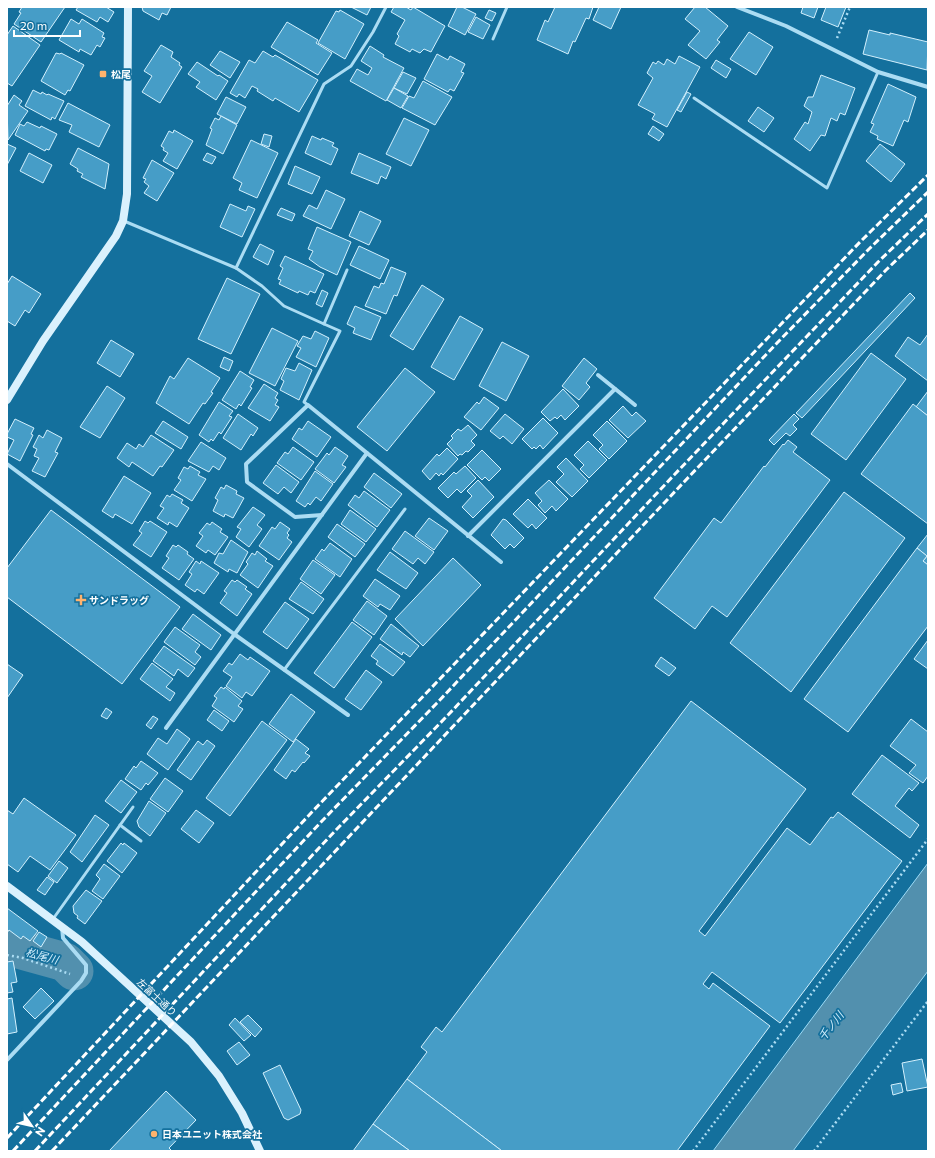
<svg xmlns="http://www.w3.org/2000/svg" width="935" height="1158" viewBox="0 0 935 1158" font-family="Commissioner,'Noto Sans JP',sans-serif">
<style>
.water{fill:#5290ae;stroke:#9ddbf6}
.lines{fill:none;stroke-linecap:round;stroke-linejoin:round}
.river{stroke:#5290ae;stroke-width:39}
.building{fill:#469dc7;stroke:#d3f0fd}
.path{stroke:#abdcf3;stroke-width:2.5;stroke-dasharray:2 3;stroke-linecap:butt}
.lane{stroke:#abdcf3;stroke-width:3}
.street{stroke:#abdcf3;stroke-width:4}
.secondary{stroke:#daf1fd;stroke-width:8}
.rail{stroke:#fff;stroke-width:3;stroke-dasharray:7 3;stroke-linecap:butt}
.poi-dot{fill:#ffb36d;stroke:#14709d;stroke-width:1.5}
.labels{text-anchor:middle;stroke-width:3.5;stroke-linejoin:round;paint-order:stroke}
.poi-label{font-size:10px;font-weight:bold;fill:#fff;stroke:#14709d;text-anchor:start}
.street-label{font-size:10px;fill:#fff;stroke:#14709d}
.water-label{font-size:11px;font-style:italic;fill:#d1eefc;stroke:#14709d}
</style>
<rect width="100%" height="100%" fill="#14709d"/>
<polygon class="water" points="928,863 928,971 793,1151 713,1151"/>
<g class="lines">
<polyline class="river" points="7,946 65,962 74,971"/>
</g>
<g class="building">
<polygon points="22,7 65,7 41,42 14,24 21,13 19,12"/>
<polygon points="78,7 106,7 114,12 108,22 100,17 97,22 76,10"/>
<polygon points="142,7 171,7 167,15 162,13 159,20 143,11"/>
<polygon points="351,7 371,7 367,15"/>
<polygon points="394,7 406,7 411,10 413,7 445,26 431,52 424,49 420,53 412,49 410,52 395,44 399,36 397,34 405,20 391,12"/>
<polygon points="457,7 462,7 476,14 465,35 448,26"/>
<polygon points="555,7 593,7 589,19 586,18 575,42 573,41 568,54 537,40 545,20 548,22"/>
<polygon points="599,7 621,7 611,29 593,20"/>
<polygon points="695,7 705,7 728,26 717,40 720,42 706,59 688,45 700,31 685,19"/>
<polygon points="803,7 818,7 814,18 801,13"/>
<polygon points="826,7 846,7 838,27 821,20"/>
<polygon points="340,10 364,24 345,59 318,43 336,11 339,12"/>
<polygon points="489,10 496,13 492,21 485,18"/>
<polygon points="476,17 490,25 483,39 468,32"/>
<polygon points="71,19 79,24 82,19 104,33 102,37 105,38 100,47 97,45 91,55 80,49 79,52 59,40"/>
<polygon points="287,22 318,40 316,43 332,53 318,75 271,47"/>
<polygon points="13,26 40,45 12,86 7,83 7,35"/>
<polygon points="869,30 890,35 890,33 928,42 927,70 863,54"/>
<polygon points="749,32 773,47 756,75 730,59"/>
<polygon points="161,45 173,52 171,57 180,63 179,65 182,67 160,103 142,92 152,76 144,71"/>
<polygon points="370,46 384,55 383,57 404,68 386,101 350,81 357,69 368,75 372,68 361,61"/>
<polygon points="220,51 240,62 230,78 210,65"/>
<polygon points="263,51 273,57 275,55 318,80 299,112 275,98 273,101 257,91 258,89 252,86 245,98 239,94 237,97 230,93 249,60 255,63"/>
<polygon points="56,53 60,54 61,53 84,65 70,91 68,90 65,95 41,81"/>
<polygon points="437,54 448,60 450,56 465,64 461,72 464,73 454,91 450,89 448,92 424,79"/>
<polygon points="679,56 700,67 667,127 652,119 655,114 638,105 653,78 647,73 653,62 656,64 658,61 664,65 667,59 675,64"/>
<polygon points="716,60 731,69 726,78 711,68"/>
<polygon points="197,62 218,76 219,75 228,81 216,100 196,87 200,82 188,74"/>
<polygon points="403,72 416,78 407,94 394,88"/>
<polygon points="821,75 855,88 845,115 840,113 837,121 831,118 825,136 821,135 810,151 794,139 805,122 808,124 812,112 804,106 808,97 813,97"/>
<polygon points="423,81 452,97 435,125 402,108 409,96 414,98"/>
<polygon points="888,84 916,97 908,122 904,120 893,146 877,139 878,136 870,132 874,124 871,123"/>
<polygon points="394,88 408,96 401,108 387,100"/>
<polygon points="33,90 41,94 42,92 47,95 48,94 64,101 55,119 52,117 51,120 25,106"/>
<polygon points="687,92 691,94 681,112 677,110"/>
<polygon points="14,95 22,101 19,105 28,111 8,140 7,106"/>
<polygon points="226,97 246,107 237,124 217,114"/>
<polygon points="68,103 110,125 99,147 69,132 72,125 59,120"/>
<polygon points="758,107 774,118 764,132 748,121"/>
<polygon points="221,116 237,125 223,154 206,145 212,129 210,128 215,118 219,120"/>
<polygon points="404,118 429,130 411,166 386,154"/>
<polygon points="27,122 40,128 41,126 57,134 49,150 46,149 45,151 15,135 20,124 24,126"/>
<polygon points="653,126 664,134 659,141 648,134"/>
<polygon points="174,130 193,141 177,169 163,161 168,153 163,150 164,148 161,146 169,131 173,133"/>
<polygon points="264,134 272,136 269,147 261,144"/>
<polygon points="312,136 321,140 322,138 334,143 332,146 338,149 331,165 305,153"/>
<polygon points="251,140 278,153 257,198 239,190 242,183 233,178"/>
<polygon points="7,144 16,148 7,165"/>
<polygon points="880,144 905,164 891,182 866,161"/>
<polygon points="78,148 109,164 105,189 81,177 83,174 77,171 78,169 70,164"/>
<polygon points="29,153 52,165 43,183 20,171"/>
<polygon points="207,153 216,157 212,164 203,160"/>
<polygon points="359,153 391,167 386,179 381,176 378,184 351,173"/>
<polygon points="152,160 174,173 157,201 144,193 149,186 144,182 146,179 143,178"/>
<polygon points="295,166 320,177 312,194 288,184"/>
<polygon points="326,190 345,199 331,229 303,216 309,205 317,209"/>
<polygon points="230,204 246,211 248,206 255,209 242,237 220,227"/>
<polygon points="281,208 295,214 292,221 277,215"/>
<polygon points="360,211 381,221 369,245 349,236"/>
<polygon points="317,227 351,242 337,275 320,267 309,259 313,251 308,249"/>
<polygon points="260,244 274,251 268,265 253,257"/>
<polygon points="359,246 389,260 380,279 350,265"/>
<polygon points="285,256 324,274 315,293 310,291 308,295 299,291 298,293 279,284 281,280 278,279 283,268 280,266"/>
<polygon points="391,267 406,273 397,296 394,295 386,314 365,306 374,286 379,288 381,283 384,284"/>
<polygon points="12,276 41,294 29,313 25,310 15,326 7,321 7,284"/>
<polygon points="227,278 260,294 231,354 198,339"/>
<polygon points="422,285 444,299 413,350 390,336"/>
<polygon points="322,290 328,293 322,307 316,304"/>
<polygon points="910,293 915,298 802,418 796,413"/>
<polygon points="355,306 381,317 371,340 353,333 355,328 347,324"/>
<polygon points="460,316 483,329 454,380 431,367"/>
<polygon points="272,328 298,341 275,386 249,373"/>
<polygon points="315,331 329,338 316,367 296,357 301,348 297,346 303,336 311,339"/>
<polygon points="928,334 928,381 895,356 908,337 920,345"/>
<polygon points="111,340 134,354 120,377 97,363"/>
<polygon points="502,342 529,356 506,401 479,386"/>
<polygon points="871,353 906,379 846,460 811,434"/>
<polygon points="224,357 233,361 229,371 220,367"/>
<polygon points="188,358 220,378 211,392 213,393 205,404 203,403 189,424 156,403 170,376 174,379"/>
<polygon points="584,358 597,369 586,383 590,387 579,400 562,386"/>
<polygon points="299,363 312,370 299,400 280,390 284,381 281,379 286,368 295,371"/>
<polygon points="405,368 435,392 387,451 357,427"/>
<polygon points="240,371 254,380 250,387 252,388 241,406 239,404 236,409 222,400"/>
<polygon points="264,384 278,393 275,398 278,400 275,405 279,407 270,421 248,408"/>
<polygon points="107,386 125,398 100,438 80,427"/>
<polygon points="563,389 579,406 565,420 561,415 557,419 555,417 550,421 541,412"/>
<polygon points="928,391 928,416 916,407"/>
<polygon points="484,397 499,408 481,430 464,417 477,402 479,404"/>
<polygon points="219,402 233,411 229,416 232,417 221,434 219,432 213,441 211,439 209,442 199,435"/>
<polygon points="913,404 928,416 928,524 861,474"/>
<polygon points="623,406 632,416 636,412 646,421 628,438 609,420"/>
<polygon points="238,414 258,428 253,436 251,434 241,450 223,438"/>
<polygon points="505,414 524,429 512,444 503,436 500,439 490,431"/>
<polygon points="794,414 799,419 793,425 797,429 790,436 786,433 774,445 769,440"/>
<polygon points="543,418 558,433 543,449 540,445 536,449 534,447 532,449 522,439"/>
<polygon points="15,419 34,428 31,434 33,435 20,461 7,454 14,440 7,437 7,434"/>
<polygon points="163,421 188,437 181,449 155,433"/>
<polygon points="308,421 331,437 317,457 292,439 299,428 302,430"/>
<polygon points="607,421 627,441 609,459 599,449 603,445 593,435"/>
<polygon points="468,425 477,435 471,441 475,445 468,452 466,451 462,455 460,454 458,456 447,444 453,438 451,436 458,429 461,431"/>
<polygon points="47,430 62,438 55,452 58,453 45,477 32,471 39,458 34,456 37,449 33,447 39,435 43,438"/>
<polygon points="151,435 174,450 162,467 160,466 153,476 132,462 129,467 117,458 127,443 136,449 139,444 143,447"/>
<polygon points="788,440 797,447 793,452 830,480 727,617 712,606 695,629 654,598 714,518 721,523 764,466 765,467 783,444 784,445"/>
<polygon points="588,441 607,460 589,478 580,469 584,465 574,455"/>
<polygon points="201,442 226,458 219,470 213,466 209,472 188,461"/>
<polygon points="293,447 314,462 301,480 277,463 285,452 288,454"/>
<polygon points="335,447 348,456 342,465 346,467 334,483 315,469 327,453 329,455"/>
<polygon points="447,448 458,459 443,475 441,473 439,476 436,473 430,480 422,471 437,454 439,456"/>
<polygon points="482,450 501,469 489,481 485,477 482,480 467,465"/>
<polygon points="566,458 588,481 572,497 556,482 564,474 557,467"/>
<polygon points="276,465 299,482 291,493 284,487 278,494 263,483"/>
<polygon points="190,466 200,472 198,475 206,479 192,501 174,490 181,480 178,478 184,467 188,469"/>
<polygon points="465,466 476,478 461,493 457,489 448,498 438,488 454,472 456,474"/>
<polygon points="315,471 333,484 321,501 316,497 310,505 308,503 305,507 296,501"/>
<polygon points="374,473 402,494 391,508 364,487"/>
<polygon points="124,476 151,493 132,524 115,514 113,518 102,511"/>
<polygon points="478,480 494,497 473,518 462,507 472,496 467,491"/>
<polygon points="549,480 568,499 556,511 552,506 545,513 538,505 542,501 535,493"/>
<polygon points="226,485 237,491 236,494 244,498 233,518 225,514 224,517 213,511 218,500 215,498 221,487 224,489"/>
<polygon points="364,491 390,510 377,527 348,505 355,495 359,498"/>
<polygon points="844,492 905,538 791,692 730,643"/>
<polygon points="172,494 183,500 181,503 189,508 177,527 169,522 168,525 157,518 164,508 160,506 167,495 170,497"/>
<polygon points="528,499 547,518 536,529 532,524 528,528 513,514"/>
<polygon points="253,507 265,515 257,525 262,529 249,547 236,537 241,529 237,527"/>
<polygon points="51,510 180,607 122,684 7,597 7,568"/>
<polygon points="350,510 376,529 366,542 341,524"/>
<polygon points="429,518 448,531 434,550 415,536"/>
<polygon points="503,519 506,520 524,538 514,548 510,544 505,549 491,535"/>
<polygon points="145,521 148,523 150,521 167,532 151,557 133,545 142,533 139,531"/>
<polygon points="212,522 222,529 220,532 228,537 215,555 208,550 206,553 196,546 203,536 199,533 207,523 210,525"/>
<polygon points="280,522 290,529 287,533 289,535 287,538 292,542 279,560 259,546 272,527 275,529"/>
<polygon points="337,524 365,544 355,557 328,537"/>
<polygon points="405,531 434,552 425,564 418,558 413,564 392,549"/>
<polygon points="928,534 928,565 923,561 927,556 917,548"/>
<polygon points="231,540 248,552 237,573 229,569 228,572 214,563 219,553 223,554"/>
<polygon points="330,543 352,559 340,577 315,559 322,549 324,551"/>
<polygon points="173,545 176,547 178,545 188,552 187,554 194,559 179,580 162,568 169,558 166,556"/>
<polygon points="917,548 927,556 923,561 928,565 928,626 848,732 804,699"/>
<polygon points="257,551 267,559 265,561 273,566 258,588 240,575 248,564 246,562 252,553 255,555"/>
<polygon points="390,552 418,573 406,589 377,570"/>
<polygon points="453,558 481,585 423,646 395,619"/>
<polygon points="313,560 335,575 321,594 300,579"/>
<polygon points="196,561 200,564 201,561 219,573 204,594 197,589 195,592 185,585 192,574 189,572"/>
<polygon points="375,579 400,596 390,610 380,604 378,607 363,596"/>
<polygon points="232,580 235,582 237,580 247,587 245,589 252,594 237,616 220,603 227,593 224,591"/>
<polygon points="301,582 324,599 313,614 289,599"/>
<polygon points="367,601 387,616 374,635 353,620"/>
<polygon points="285,602 309,619 287,649 263,632"/>
<polygon points="193,614 221,635 211,650 182,629"/>
<polygon points="352,622 372,637 334,688 314,673"/>
<polygon points="391,624 419,646 410,657 403,652 402,655 380,639"/>
<polygon points="175,627 200,645 195,652 201,657 195,665 164,642"/>
<polygon points="928,640 928,669 914,659"/>
<polygon points="380,644 405,662 393,676 376,664 378,661 371,656"/>
<polygon points="164,646 195,668 188,677 178,669 174,676 153,661"/>
<polygon points="240,654 248,660 250,657 270,671 252,696 246,692 242,698 226,686 232,677 223,671 229,663 232,665"/>
<polygon points="661,657 676,668 669,676 655,666"/>
<polygon points="152,663 173,679 166,687 175,693 170,701 140,679"/>
<polygon points="7,664 23,675 7,698"/>
<polygon points="366,670 382,682 361,710 345,699"/>
<polygon points="221,687 224,689 225,687 242,701 238,706 243,709 234,722 212,706 217,698 214,696"/>
<polygon points="291,694 315,712 293,742 269,724"/>
<polygon points="691,701 806,789 699,931 705,936 787,828 810,845 831,817 833,818 838,812 902,861 780,1023 712,972 703,984 709,989 713,983 770,1026 677,1151 502,1151 407,1079 427,1052 421,1047 436,1027 442,1032"/>
<polygon points="106,708 112,712 107,719 101,716"/>
<polygon points="214,710 229,721 222,731 207,720"/>
<polygon points="153,716 158,719 151,729 146,725"/>
<polygon points="911,719 928,732 928,776 923,783 909,773 916,765 890,746"/>
<polygon points="262,721 287,740 230,816 206,798"/>
<polygon points="177,729 190,739 168,770 147,754 158,738 167,744"/>
<polygon points="296,739 309,749 305,753 310,756 304,763 303,762 295,772 292,770 286,779 274,770"/>
<polygon points="207,740 215,746 191,780 177,770 198,741 203,745"/>
<polygon points="882,755 919,783 912,791 909,788 895,806 919,825 910,838 852,794"/>
<polygon points="141,761 158,773 148,785 146,783 141,790 125,779 134,766 136,768"/>
<polygon points="165,778 183,791 168,812 150,799"/>
<polygon points="121,780 137,792 121,813 105,801"/>
<polygon points="24,798 76,835 50,870 30,856 18,872 7,864 7,810 13,814"/>
<polygon points="149,801 166,813 150,836 139,827 137,821"/>
<polygon points="196,810 214,823 199,843 181,829"/>
<polygon points="95,815 109,825 82,862 70,852"/>
<polygon points="121,843 123,845 124,843 137,853 122,873 107,861"/>
<polygon points="59,861 68,868 57,883 48,876"/>
<polygon points="104,864 120,876 103,899 92,891 100,879 96,875"/>
<polygon points="47,877 54,882 45,895 37,890"/>
<polygon points="86,890 102,901 85,924 77,918 78,916 74,913 73,906"/>
<polygon points="7,908 38,931 30,941 23,936 21,939 9,930 7,933"/>
<polygon points="39,932 47,937 41,947 33,941"/>
<polygon points="13,961 17,982 11,983 13,992 7,993 7,962"/>
<polygon points="41,988 54,1001 35,1019 23,1007"/>
<polygon points="12,998 17,1032 7,1034 7,999"/>
<polygon points="248,1015 262,1029 255,1037 240,1022"/>
<polygon points="235,1018 251,1035 244,1041 229,1025"/>
<polygon points="239,1042 250,1055 237,1065 227,1051"/>
<polygon points="922,1059 928,1087 907,1091 902,1063"/>
<polygon points="280,1065 301,1110 300,1114 288,1120 284,1118 263,1073"/>
<polygon points="407,1079 502,1151 410,1151 373,1124"/>
<polygon points="901,1083 903,1092 893,1095 891,1085"/>
<polygon points="166,1091 196,1120 169,1148 172,1151 109,1151"/>
<polygon points="373,1124 410,1151 353,1151"/>
</g>
<g class="lines">
<g class="path">
<polyline points="837,38 850,7"/>
<polyline points="7,955 23,958 70,974"/>
<polyline points="693,1151 928,839"/>
<polyline points="814,1151 928,1001"/>
</g>
<g class="lane">
<polyline points="493,39 507,7"/>
<polyline points="694,98 827,188 878,72"/>
<polyline points="124,221 236,268 324,84 351,66 373,32 386,7"/>
<polyline points="236,268 262,286 284,306 324,324 347,270"/>
<polyline points="308,405 304,402 340,331 324,324"/>
<polyline points="284,670 405,509"/>
<polyline points="120,825 141,841"/>
<polyline points="53,919 133,807"/>
</g>
<g class="street">
<polyline points="737,7 786,26 878,72 928,87"/>
<polyline points="598,375 635,405"/>
<polyline points="7,464 234,634 348,715"/>
<polyline points="322,515 295,517 247,482 246,464 308,405 501,562"/>
<polyline points="468,536 615,389"/>
<polyline points="166,728 367,453"/>
<polyline points="7,1060 81,981 86,973 86,965 63,938 62,927"/>
</g>
<g class="secondary">
<polyline points="7,400 43,341 116,236 123,221 127,194 128,7"/>
<polyline points="7,886 82,942 191,1042 219,1076 242,1113 260,1151"/>
</g>
<g class="rail">
<polyline points="7,1138 311,813 860,242 928,175"/>
<polyline points="13,1151 322,821 437,703 777,343 869,249 928,192"/>
<polyline points="35,1151 335,831 449,714 675,474 878,262 928,214"/>
<polyline points="52,1151 683,483 886,270 928,230"/>
</g>
</g>
<g class="poi-dot">
<rect x="99" y="70" width="8" height="8" rx="2"/>
<path d="M79 594h4v4h4v4h-4v4h-4v-4h-4v-4h4z"/>
<circle cx="154" cy="1134" r="4"/>
</g>
<g class="labels">
<g class="poi-label">
<text x="111" y="78">松尾</text>
<text x="89" y="604">サンドラッグ</text>
<text x="162" y="1138">日本ユニット株式会社</text>
</g>
<g class="street-label">
<text transform="translate(157 997) rotate(43)" y="4">左富士通り</text>
</g>
<g class="water-label">
<text transform="translate(42 956) rotate(15)" y="4">松尾川</text>
<text transform="translate(831 1026) rotate(-52)" y="4">千ノ川</text>
</g>
</g>
<rect width="935" height="1158" fill="none" stroke="#ffffff" stroke-width="16"/>
<g transform="translate(32 1126) rotate(124)" stroke="#14709d" stroke-width="3" paint-order="stroke">
<path d="M0-3L7 15L0 10L-7 15Z" fill="#ffffff"/>
<text y="-6" font-size="11" font-weight="bold" text-anchor="middle" fill="#ffffff">N</text>
</g>
<path d="M14 30v6h66v-6" fill="none" stroke="#ffffff" stroke-width="2"/>
<text x="20" y="30" font-size="12" fill="#ffffff" stroke="#14709d" stroke-width="3" paint-order="stroke">20 m</text>
</svg>
